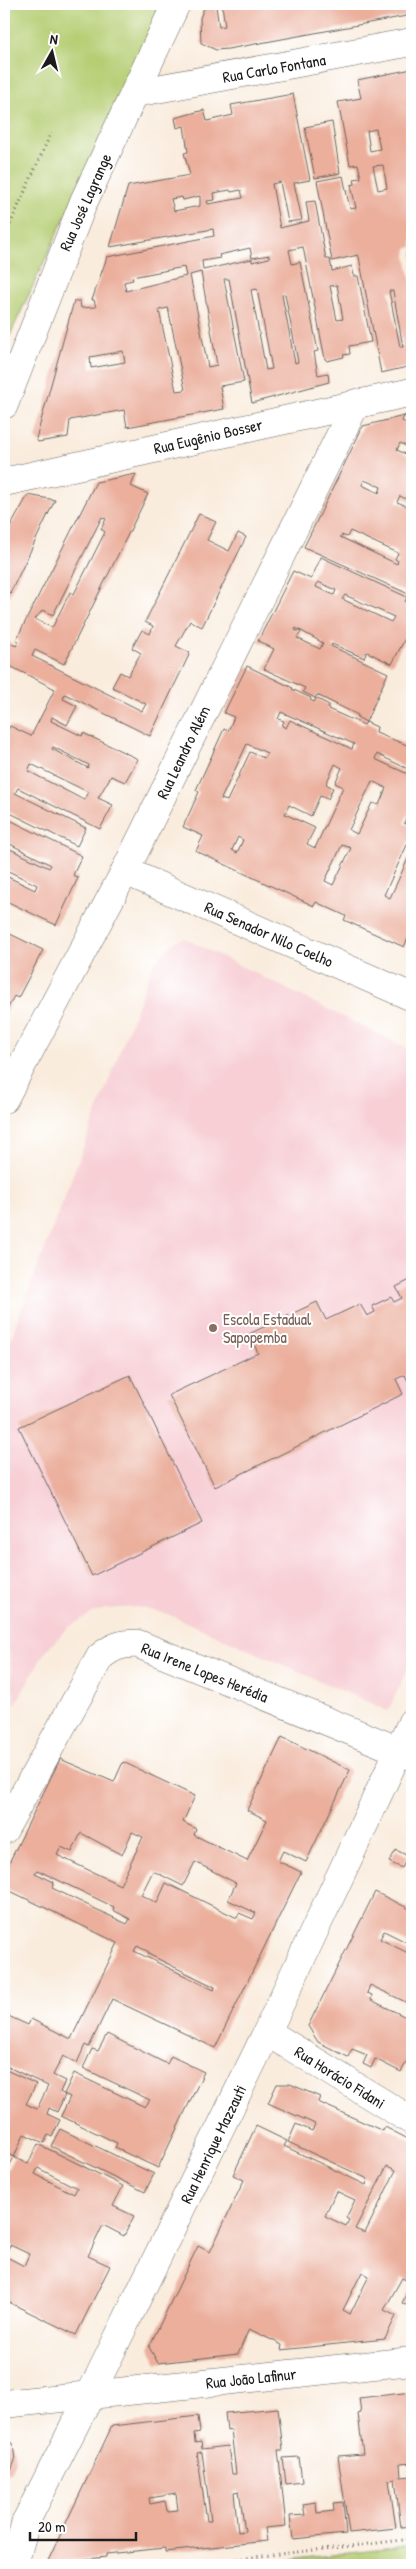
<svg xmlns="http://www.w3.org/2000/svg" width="416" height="2569" viewBox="0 0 416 2569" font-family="'Patrick Hand',sans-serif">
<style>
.built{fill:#f7cfd5}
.green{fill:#b6ce73;stroke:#697548}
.building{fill:#ebaf9c;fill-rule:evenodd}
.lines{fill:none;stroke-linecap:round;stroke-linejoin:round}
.minor-casing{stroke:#696560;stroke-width:29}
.tertiary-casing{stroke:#696560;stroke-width:29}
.path{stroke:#696560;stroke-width:3;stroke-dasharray:1 4;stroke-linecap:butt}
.minor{stroke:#fff;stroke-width:28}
.tertiary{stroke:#fff;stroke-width:28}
.education-dot{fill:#8d6e63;stroke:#fff;stroke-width:2}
.labels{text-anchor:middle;stroke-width:4;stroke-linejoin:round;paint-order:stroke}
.street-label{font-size:16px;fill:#1c1c1c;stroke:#fff}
.education-label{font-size:16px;fill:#785e54;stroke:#fff;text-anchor:start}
</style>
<rect width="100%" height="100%" fill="#fff"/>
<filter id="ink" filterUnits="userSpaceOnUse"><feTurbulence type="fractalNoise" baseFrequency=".02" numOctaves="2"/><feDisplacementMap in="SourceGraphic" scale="10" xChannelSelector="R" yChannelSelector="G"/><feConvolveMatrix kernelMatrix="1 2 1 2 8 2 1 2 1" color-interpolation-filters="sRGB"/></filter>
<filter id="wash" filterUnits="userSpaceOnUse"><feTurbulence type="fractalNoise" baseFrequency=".0096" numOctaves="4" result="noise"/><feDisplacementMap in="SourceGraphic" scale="20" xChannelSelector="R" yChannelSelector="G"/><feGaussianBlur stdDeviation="1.12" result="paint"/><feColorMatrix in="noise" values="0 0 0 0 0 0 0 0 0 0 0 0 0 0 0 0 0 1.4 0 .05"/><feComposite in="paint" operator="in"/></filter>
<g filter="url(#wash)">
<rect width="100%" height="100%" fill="#f9ecdd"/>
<polygon class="built" points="184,938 412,1051 412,1660 388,1711 168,1614 137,1607 106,1609 92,1613 66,1629 43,1655 15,1705 4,1611 4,1362 16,1324 154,962 176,941"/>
<g class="green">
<polygon points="4,4 164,4 4,348"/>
<polygon points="412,2546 412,2565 244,2565"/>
</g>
<g id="blocks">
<g class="building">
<polygon points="232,4 412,4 412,15 228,49 216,50 201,43 200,18 204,8 216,6 219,27 225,26 222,5"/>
<path d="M412,69V247L407,248L406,256L412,286V366L381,373L359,257L358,255L332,261L317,181L343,176L350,209L356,208L351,185L355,184L354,179L361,178L358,164L350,165L338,102L361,98L357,80ZM376,129L380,149L370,151L367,131ZM383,165L387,188L378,190L373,166ZM389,291H393L403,347H400Z"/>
<path d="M293,94L310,180L294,183L302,220L288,222L280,182L272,184L280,228L309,221L306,202L315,201L326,259H330L332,271L352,266L354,276H358L371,342L349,346L350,354L343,355L344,357L327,361L325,359L303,247L289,250L292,264L300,262L318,351L314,352L318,375L328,373L329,382L252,403L229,279H224L244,382L220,386L224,409L127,427L124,410L70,420L68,437L38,442L36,439L74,301H80L81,308L96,307L94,300H92L107,257L214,236L213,229L110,247L128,186L190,175L184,153L188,152L184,126L177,128L175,118L204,110L207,121L233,115L231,105ZM230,190L231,192L241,190L243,198L208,204L207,201L215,200L214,193ZM200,196V206L174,211L171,199L182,197L183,200ZM250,248L252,258L269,255V258L252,262V259L203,270L202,261L220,258L219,255ZM184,267L186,276L126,291L124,282L133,280L132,277ZM201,272L217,365L208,367L190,275ZM337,285L343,319L337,320L330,286ZM257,289L272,369L266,370L251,290ZM285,294L298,362L295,363L282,295ZM168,308L185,390L176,391L159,310ZM123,351L125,362L91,368L90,357Z"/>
<polygon points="332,122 340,173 315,178 305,127"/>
<path d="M412,414V420L404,416L402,421L412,426V449L400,443L397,450L412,457V502L400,496L397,502L412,508V601L409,599L411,595L304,547L363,426ZM364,480L381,487L379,493L362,485ZM350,531L398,553L395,559L398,561L397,564L340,537L341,535L347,537Z"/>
<path d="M136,474L131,486L148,494L64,664L35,650L32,656L142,711L146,704L112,687L120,672L128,676L135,663L141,653L132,648L142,630L150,634L153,626L145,622L199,514L216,522L207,540L229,551L238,533L246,537L202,627L190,621L176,646L190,653L150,736L65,694L63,699L77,706L67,725L52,717L51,721L82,736L83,733L138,759L125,782L111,776L98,798L113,805L100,829L18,788L15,793L86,828L77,846L4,810V790L7,784L4,782V738L10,726L31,736L55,689L4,663V640L16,646L19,641L16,640L96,482ZM102,517L106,519L101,529L105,532L74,594L70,592L52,628L35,619L43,610L53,615ZM53,747L89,765L88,768L52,749ZM31,764L88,792L84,800L28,771Z"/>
<polygon points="28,495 55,500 4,606 4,538"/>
<path d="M321,557L407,597L405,602L412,606V625L392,664L367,652L364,658L332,644L331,646L388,673L366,722L357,717L358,715L317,695L315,698L303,692L305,688L264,669L274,649L258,641L293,571L311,579ZM318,582L336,590L334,595L316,587ZM345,595L394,617L391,622L342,599ZM296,628L323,643L320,649L297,638L301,632L295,630Z"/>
<path d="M247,666L293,688L292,689L311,698L310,700L314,702L316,698L329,705L328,709L364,725L366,722L377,727L376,733L412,747V771L377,754L375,759L412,776V804L404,823L412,827V834L384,895L390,898L412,850V930L404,947L344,920L346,916L316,902L314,906L196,851L203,836L183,827L199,792L196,790L224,729L228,731L234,717L224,713ZM281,712L354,744L352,749L290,720L286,728L282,726L284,721L278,719ZM247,744L267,753L264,758L250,752L227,801L221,799ZM335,764L342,768L335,783L343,787L315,848L307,844L315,828L285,814L289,805L311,816L320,796L328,799L333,788L326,784ZM372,781L386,788L379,805L372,803L357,834L349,830ZM238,837L243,840L237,853L232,850ZM342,845L351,848L333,885L325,881Z"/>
<polygon points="4,817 82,856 73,875 78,878 56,925 4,900 4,875 35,890 37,885 4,869 4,846 49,868 51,865 4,841"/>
<polygon points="4,931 43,950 18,998 14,996 4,1016"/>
<polygon points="412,1279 412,1379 408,1381 405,1375 396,1379 403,1394 215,1487 169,1395 258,1353 249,1334 317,1302 326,1320 360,1304 367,1316 375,1312 372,1306 391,1297 394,1302 402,1298 396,1287"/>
<polygon points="130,1375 202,1523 92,1576 19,1427"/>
<path d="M282,1737L350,1770L306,1862L283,1851L278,1861L301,1872L215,2048L112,1999L89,2047L85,2045L77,2063L63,2056L53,2075L65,2081L60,2092L65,2095L57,2112L49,2108L47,2114L60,2120L52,2137L48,2135L44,2143L24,2134L14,2157L28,2164L38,2144L123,2186L113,2206L134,2216L124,2236L103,2225L88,2256L110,2266L76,2335L4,2300V2176L14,2157L4,2152V2069L36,2084L26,2104L37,2109L48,2086L4,2065V2014L28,2025L31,2019L71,2039L118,1943L4,1888V1873L60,1759L114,1782L123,1762L195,1796L183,1822L196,1829L194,1835L247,1861L267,1820L247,1810ZM132,1832L143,1837L120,1885L57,1855L61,1847L72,1852L81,1833L122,1855ZM195,1862L236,1883L228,1900L256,1913L253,1919L239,1913L237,1918L166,1883L157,1903L141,1895L153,1871L183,1886ZM37,1870L114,1907L113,1910L130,1919L127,1924L52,1888L54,1882L35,1873ZM137,1946L149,1952L148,1954L215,1987L214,1990L134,1951ZM38,2168L77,2188L74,2194L35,2174ZM10,2245L29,2254L24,2266L5,2256Z"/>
<polygon points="396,1850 408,1856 402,1868 389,1862"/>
<polygon points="375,1892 412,1910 412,1945 384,1931 380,1939 412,1955 412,2005 370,1985 367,1993 372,1995 371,2000 412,2020 412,2052 401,2072 375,2059 371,2068 363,2064 367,2055 352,2049 348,2057 318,2042 308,2026"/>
<polygon points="107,2034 167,2064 171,2056 204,2072 158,2168 115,2148 117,2143 61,2116 70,2097 64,2094 74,2073 145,2107 150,2100 83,2068 92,2049 98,2051"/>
<path d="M277,2084H290L320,2097L318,2102L383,2131L385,2127L412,2141V2308L402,2303L412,2283L402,2278L384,2310L396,2316L385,2339L281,2350L282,2345L249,2329L238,2354L158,2363L149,2347L198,2246L210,2252L244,2180L233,2175L256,2126L287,2141L284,2146L366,2185L368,2179L288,2142L296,2124L312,2131L315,2124L268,2103ZM387,2166L396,2170L365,2233L355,2229ZM336,2191L355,2200L346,2218L349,2220L346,2226L325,2216ZM362,2272L369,2276L350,2314L343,2310Z"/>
<polygon points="60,2129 154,2174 145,2192 51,2146"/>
<polygon points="412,2392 412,2463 400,2464 401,2477 412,2476 412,2527 401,2528 395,2479 389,2480 396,2528 349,2533 338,2456 363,2454 358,2414 361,2413 359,2398"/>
<path d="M278,2408L283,2450H278L286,2526L265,2528L267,2541L165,2552V2548L106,2554V2557L47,2563L112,2426L198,2416L200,2432L194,2433L195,2443L201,2442L202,2449L228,2446L232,2474H236L231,2430L227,2431L225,2413ZM202,2452L211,2521H207L197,2453ZM239,2491L245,2531L238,2532L234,2492ZM176,2494L178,2510L167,2511L165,2501L150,2504L149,2498Z"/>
<polygon points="4,2442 13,2443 15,2461 10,2473 4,2474"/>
<polygon points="299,2457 302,2482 286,2484 283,2458"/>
<polygon points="316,2502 317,2513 334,2511 333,2503 343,2502 346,2534 293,2539 290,2516 305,2515 303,2504"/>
</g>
</g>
</g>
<g filter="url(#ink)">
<use href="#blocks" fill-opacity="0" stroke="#696560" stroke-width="1"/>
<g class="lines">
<defs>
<g id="minor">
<polyline points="135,93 412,42"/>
<polyline points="4,405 84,201 176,4"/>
<polyline points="4,482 412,392"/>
<polyline points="125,871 412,997"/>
<polyline points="4,1099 125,871 356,403"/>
<path d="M4,1830L100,1657C112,1647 121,1643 138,1644L412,1756"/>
<polyline points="267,2032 412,2121"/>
<polyline points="4,2404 90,2395 267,2032 412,1722"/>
</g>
<polyline id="tertiary" points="14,2565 26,2521 90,2395 412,2361"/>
</defs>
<use href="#minor" class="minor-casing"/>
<use href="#tertiary" class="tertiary-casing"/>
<g class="path">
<polyline points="4,238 51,133"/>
<polyline points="183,2565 412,2539"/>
</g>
<use href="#minor" class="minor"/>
<use href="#tertiary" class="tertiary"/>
</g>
</g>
<circle class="education-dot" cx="213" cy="1328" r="5"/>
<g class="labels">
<g class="street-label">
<text transform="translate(274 68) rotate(-10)" y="6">Rua Carlo Fontana</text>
<text transform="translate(85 202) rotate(-66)" y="6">Rua José Lagrange</text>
<text transform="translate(208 436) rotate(-13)" y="6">Rua Eugênio Bosser</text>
<text transform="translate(183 752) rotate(-64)" y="6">Rua Leandro Além</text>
<text transform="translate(269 934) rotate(24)" y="6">Rua Senador Nilo Coelho</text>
<text transform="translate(205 1672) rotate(22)" y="6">Rua Irene Lopes Herédia</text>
<text transform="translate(340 2077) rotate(32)" y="6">Rua Horácio Fidani</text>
<text transform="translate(213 2144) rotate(-64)" y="6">Rua Henrique Mazzauti</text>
<text transform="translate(251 2378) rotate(-6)" y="6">Rua João Lafinur</text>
</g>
<g class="education-label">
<text x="223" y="1325">Escola Estadual<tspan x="223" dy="18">Sapopemba</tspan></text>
</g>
</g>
<rect width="416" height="2569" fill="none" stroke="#fff" stroke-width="20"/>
<g transform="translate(52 52) rotate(8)" stroke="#ffffff" stroke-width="4" paint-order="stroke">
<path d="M0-4L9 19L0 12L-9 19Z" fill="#1c1c1c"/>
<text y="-8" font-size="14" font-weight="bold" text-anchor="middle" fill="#1c1c1c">N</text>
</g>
<path d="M30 2532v8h106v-8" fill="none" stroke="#1c1c1c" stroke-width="2.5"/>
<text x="38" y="2532" font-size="15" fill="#1c1c1c" stroke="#ffffff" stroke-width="4" paint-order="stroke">20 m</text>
</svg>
